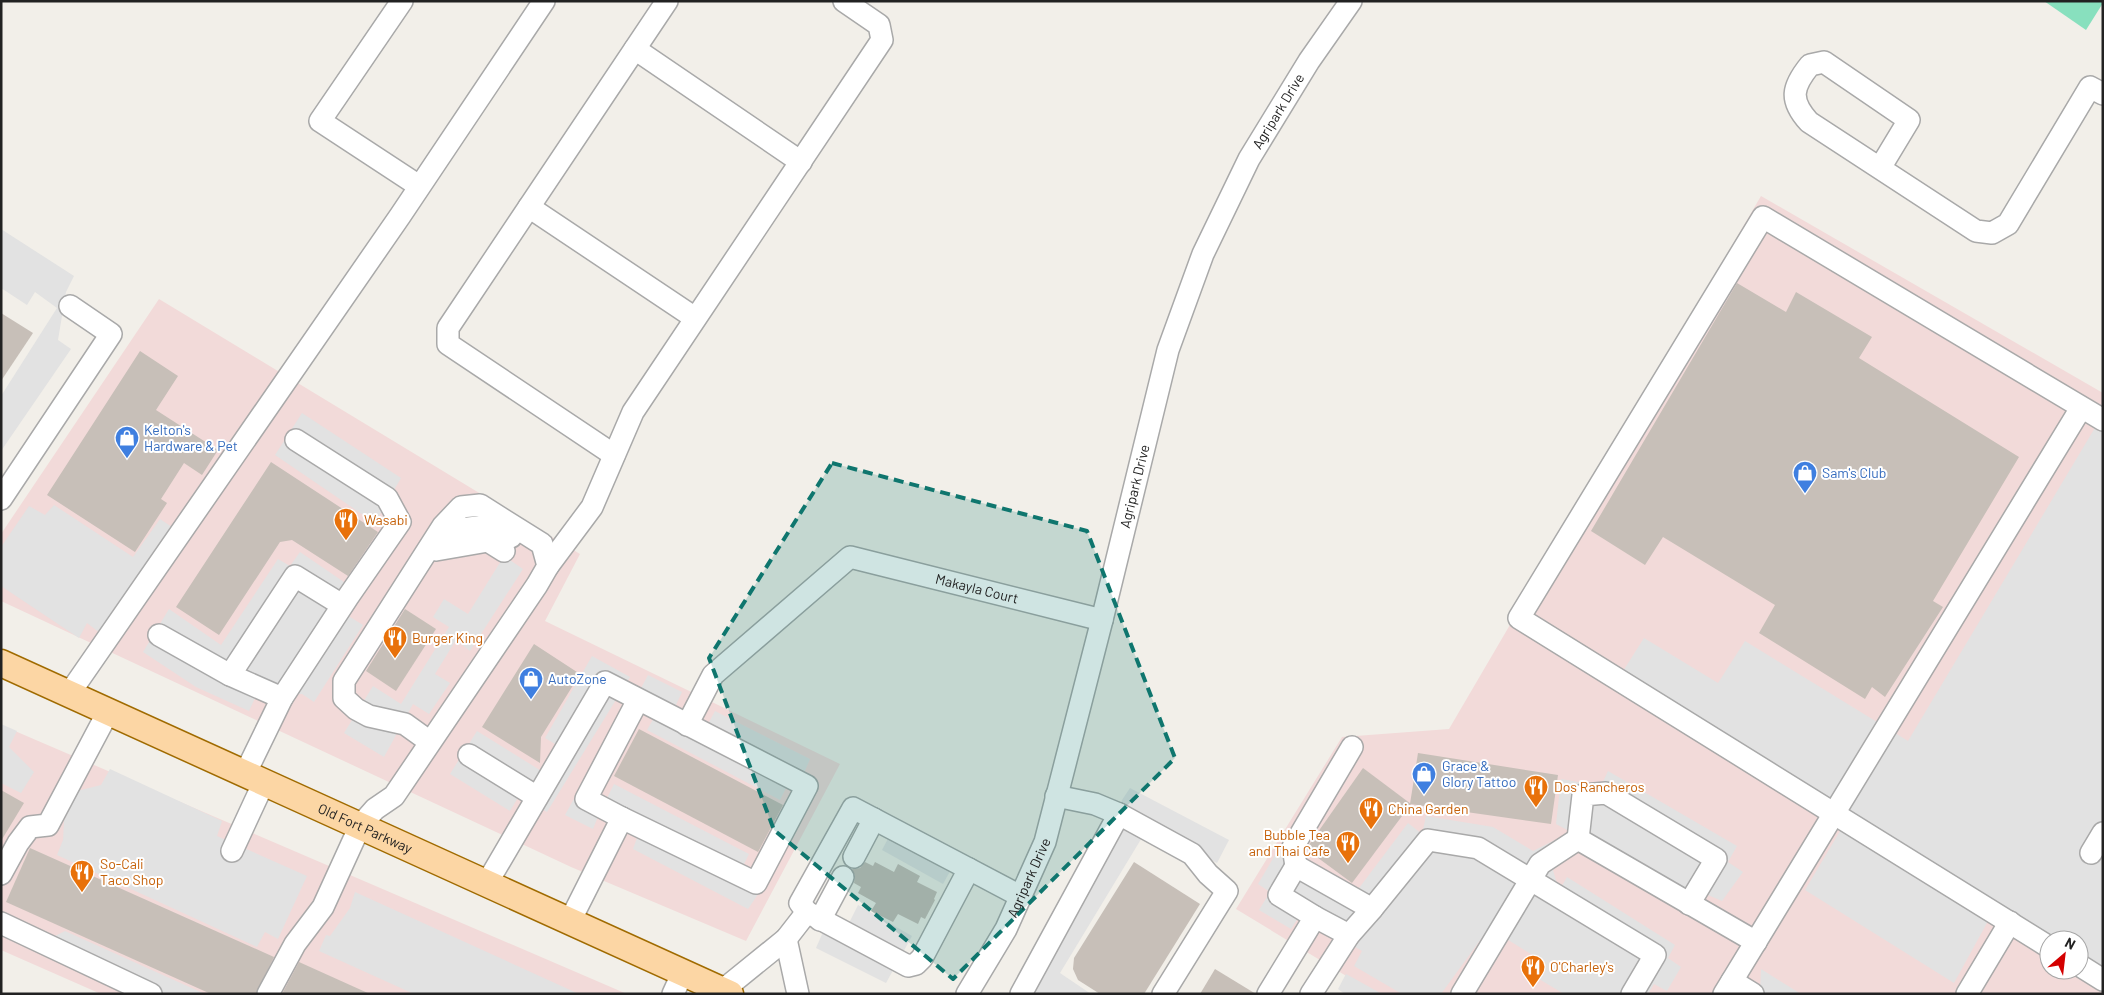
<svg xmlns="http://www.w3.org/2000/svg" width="2104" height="995" viewBox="0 0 2104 995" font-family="Barlow,sans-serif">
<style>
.commercial{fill:#f2dad9;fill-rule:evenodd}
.pitch{fill:#88e0be}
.parking{fill:#e2e2e2}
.building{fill:#c7bfb8}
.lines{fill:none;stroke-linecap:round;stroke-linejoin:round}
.minor-casing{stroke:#a9a9a9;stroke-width:24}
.major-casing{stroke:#a06b00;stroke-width:29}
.minor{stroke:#fff;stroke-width:21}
.major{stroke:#fcd6a4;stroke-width:26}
.marked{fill:#0f766e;fill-opacity:0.2;stroke:#0f766e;stroke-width:4;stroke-dasharray:10 6;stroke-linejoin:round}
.labels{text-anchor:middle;stroke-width:4;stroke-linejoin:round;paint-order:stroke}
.street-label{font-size:14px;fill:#222;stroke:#fff}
.shop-label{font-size:14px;fill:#366cbe;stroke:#fff;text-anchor:start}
.food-label{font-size:14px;fill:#c56008;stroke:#fff;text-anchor:start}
</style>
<rect width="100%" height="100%" fill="#f2efe9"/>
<g class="commercial">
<path d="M1761,196L2103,393V994H1376L1236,909L1342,737L1449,729ZM2049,940H2079V970H2049Z"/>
<polygon points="159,299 580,554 545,621 840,764 746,941 571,867 1,601 1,534"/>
<polygon points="1,725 627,994 101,994 1,950"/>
</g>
<polygon class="pitch" points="2044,1 2103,1 2103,3 2086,30"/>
<g class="parking">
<polygon points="1,229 74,276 66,292 58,340 71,349 1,451 1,396 57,308 35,292 27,305 1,288"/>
<polygon points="302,413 401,478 375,523 275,455"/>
<polygon points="2096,426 2103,430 2103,980 2079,965 2079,940 2049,940 1993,912 1954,983 1805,890 1846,821 1618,679 1644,638 1718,683 1745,641 1908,741"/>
<polygon points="54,505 133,557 160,519 175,529 100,633 87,623 79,638 1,586 1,547 29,506 45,515"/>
<polygon points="300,552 344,582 329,604 363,625 314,702 302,694 256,696 249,711 196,687 143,652 169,609 221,645 278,559 290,566"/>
<polygon points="504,556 523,569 470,651 456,640 435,674 450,683 429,714 413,704 384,757 344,733 373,686 401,704 449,627 433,617 444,599 468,614"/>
<polygon points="592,656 630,677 547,812 519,796 510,811 450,774 477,731 543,772 560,747 545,738"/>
<polygon points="648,675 682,692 675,707 708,724 715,711 810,759 804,773 787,786 780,800 647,730 655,716 639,692"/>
<polygon points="1,724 17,731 9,747 34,772 21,793 1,783"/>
<polygon points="110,769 222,821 217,836 307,876 278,939 265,932 257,947 57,855 63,840 64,821 77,791 101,785"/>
<polygon points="1608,771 1737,846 1728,862 1743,872 1722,901 1708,895 1704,902 1592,836 1553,870 1559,891 1567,877 1675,945 1668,958 1681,967 1667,991 1654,984 1648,994 1564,994 1534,976 1542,961 1489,928 1441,994 1402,994 1354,966 1362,951 1300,915 1291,929 1259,910 1270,892 1258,884 1278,850 1350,900 1408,823 1422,834 1426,816 1493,827 1533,851 1571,832 1556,824 1561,779 1601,786"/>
<polygon points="614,784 749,854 742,868 767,881 748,909 633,849 638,835 599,814 593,829 565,815 581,786 606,800"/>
<polygon points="1130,788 1229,840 1217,863 1149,826 1060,973 1091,994 1028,994 1122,800"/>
<polygon points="891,833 953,866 943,884 882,850"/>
<polygon points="355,892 579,994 414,994 319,951 326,935 330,936 350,908"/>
<polygon points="858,905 912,936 886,983 816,948 823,932 849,923"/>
<polygon points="65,931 205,994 161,994 45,941"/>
<polygon points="1761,969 1801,994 1764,994 1760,991"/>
<polygon points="1346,974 1382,994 1345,994 1338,989"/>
</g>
<g class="building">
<polygon points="1737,283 1786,312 1796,292 1872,337 1859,358 2019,457 1933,601 1943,607 1885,697 1872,687 1865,699 1759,633 1775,605 1663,537 1645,565 1591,531"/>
<polygon points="1,313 33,333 1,381"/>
<polygon points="140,351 178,376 156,410 218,450 202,475 184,463 161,499 167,503 135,552 47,495"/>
<polygon points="271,462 378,532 348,576 292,540 280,542 219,635 176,607"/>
<polygon points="405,609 436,629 396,691 366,671"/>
<polygon points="534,644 580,674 541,737 540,763 482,727"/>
<polygon points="639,729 783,805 758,852 614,776"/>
<polygon points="1418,753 1558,775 1551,824 1410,804"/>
<polygon points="1363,768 1411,804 1352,883 1306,849"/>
<polygon points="1,790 24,803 1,841"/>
<polygon points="30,848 274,957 256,994 211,994 6,902"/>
<polygon points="865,862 873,866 875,862 894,872 898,864 920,876 917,882 937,892 934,899 935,900 925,919 921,917 918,924 898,914 893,922 871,911 876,903 858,893 861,887 854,883 855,876 852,869 860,868"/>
<polygon points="1134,862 1200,904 1144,994 1100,994 1078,980 1073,969 1074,958"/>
<polygon points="299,962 370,994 282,994"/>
<polygon points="1215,969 1256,994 1200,994"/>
</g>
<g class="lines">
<defs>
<g id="minor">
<polyline points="402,1 320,121 419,186"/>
<polyline points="635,49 801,162"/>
<path d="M1880,168L1909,120L1824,62L1810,65C1792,87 1789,100 1809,122L1976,231L1992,233L2008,224L2090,87L2103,94"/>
<polyline points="529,207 695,318"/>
<polyline points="614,455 448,344 448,328 667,1"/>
<polyline points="1,499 111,334 70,306"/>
<polyline points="439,545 446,535 455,530 492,525 511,537"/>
<polyline points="436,550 488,541 504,551"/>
<polyline points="548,566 592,507 633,412 882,40 879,25 844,1"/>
<polyline points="159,635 230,675 282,698"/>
<polyline points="230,675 295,576 342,605"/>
<polyline points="69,694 400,216 544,1"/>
<path id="s1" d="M687,725L713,675L850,557L1102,620"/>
<polyline points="469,755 537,797"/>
<polyline points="245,774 282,698 348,597 400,522 387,498 296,440"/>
<polyline points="1056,796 1095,804 1119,814 1192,854 1208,874 1227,891 1163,994"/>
<polygon points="853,808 969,869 922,958 916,964 908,966 807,912 800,903"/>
<polyline points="622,818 586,799 638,700"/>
<polyline points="1578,839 1583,795 1606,793 1716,859 1689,904"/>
<polyline points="232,851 264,782"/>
<polyline points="2091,853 2103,833"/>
<polyline points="854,857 874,819"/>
<polyline points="1296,866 1293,847 1352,747"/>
<polyline points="969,869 1020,896"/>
<polyline points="1,874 18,843 30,827 48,825 108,712"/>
<polyline points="487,883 605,682 807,786 756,883 622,818 570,921"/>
<polyline points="1315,917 1349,935"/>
<polyline points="820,920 843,877"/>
<polyline points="1,923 151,994"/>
<polyline points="786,939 798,994"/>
<polyline points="2049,947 1519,618 1763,217 2103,420"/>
<polyline points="2079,965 2103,980"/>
<polyline points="1732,981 1753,994"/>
<polyline points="723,990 786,939 807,912"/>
<polyline points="268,994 295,944 323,907 360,826 375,809 394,796 537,585 548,566 542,544 480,505 461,507 443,526 344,681 344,698 356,709 369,716 405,724 430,742"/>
<polyline points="673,994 683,972"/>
<path id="s2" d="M967,994L1006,929L1045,842L1102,620L1168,350L1203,254L1249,159L1309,61L1351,1"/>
<polyline points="1021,994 1119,814"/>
<polyline points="1268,994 1315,917 1279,895 1296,866 1372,909 1428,840 1478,848 1655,955 1632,994"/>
<polyline points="1311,994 1349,935 1372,909"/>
<polyline points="1462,994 1540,864 1578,839 1756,942"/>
<polyline points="1724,994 2081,408"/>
<polyline points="1967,994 2010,922"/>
</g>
<g id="major">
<path id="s3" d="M1,663L730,994"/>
</g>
</defs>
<use href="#minor" class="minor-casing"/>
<use href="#major" class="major-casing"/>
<use href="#minor" class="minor"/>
<use href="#major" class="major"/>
</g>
<path class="marked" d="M832,463L1087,531L1175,758L953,979L774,830L709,658Z"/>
<defs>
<symbol id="shop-pin" viewBox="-11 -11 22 30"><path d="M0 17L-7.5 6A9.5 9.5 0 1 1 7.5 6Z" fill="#3f7fe0" stroke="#fff"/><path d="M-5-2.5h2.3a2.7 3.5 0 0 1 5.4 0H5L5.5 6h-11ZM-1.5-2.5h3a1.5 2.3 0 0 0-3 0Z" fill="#fff"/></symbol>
<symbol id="restaurant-pin" viewBox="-11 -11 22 30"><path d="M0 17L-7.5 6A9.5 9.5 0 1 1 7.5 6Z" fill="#e8710a" stroke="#fff"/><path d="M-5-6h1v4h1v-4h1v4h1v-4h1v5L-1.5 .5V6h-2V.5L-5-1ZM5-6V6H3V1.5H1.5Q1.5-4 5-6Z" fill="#fff"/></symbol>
</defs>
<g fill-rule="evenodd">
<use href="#shop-pin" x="113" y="424" width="28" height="38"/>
<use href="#shop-pin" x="1791" y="459" width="28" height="38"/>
<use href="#restaurant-pin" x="332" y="506" width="28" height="38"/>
<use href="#restaurant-pin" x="381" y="624" width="28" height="38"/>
<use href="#shop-pin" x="517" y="665" width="28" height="38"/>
<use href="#shop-pin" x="1410" y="760" width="28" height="38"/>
<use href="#restaurant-pin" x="1522" y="773" width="28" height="38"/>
<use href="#restaurant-pin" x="1357" y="795" width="28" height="38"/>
<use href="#restaurant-pin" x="1334" y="829" width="28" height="38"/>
<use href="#restaurant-pin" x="68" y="858" width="28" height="38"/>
<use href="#restaurant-pin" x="1519" y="953" width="28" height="38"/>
</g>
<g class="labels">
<g class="street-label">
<text dy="5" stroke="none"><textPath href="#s2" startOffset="942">Agripark Drive</textPath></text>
<text dy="5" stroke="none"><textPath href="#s2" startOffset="538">Agripark Drive</textPath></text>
<text dy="5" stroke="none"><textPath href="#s1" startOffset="368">Makayla Court</textPath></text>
<text dy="5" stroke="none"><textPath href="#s3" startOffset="400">Old Fort Parkway</textPath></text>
<text dy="5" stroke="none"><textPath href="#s2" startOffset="132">Agripark Drive</textPath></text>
</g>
<g class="shop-label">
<text x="144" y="435">Kelton's<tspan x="144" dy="16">Hardware &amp; Pet</tspan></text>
<text x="1822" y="478">Sam's Club</text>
<text x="548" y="684">AutoZone</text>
<text x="1442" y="771">Grace &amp;<tspan x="1442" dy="16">Glory Tattoo</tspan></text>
</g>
<g class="food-label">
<text x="364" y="525">Wasabi</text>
<text x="412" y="643">Burger King</text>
<text x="1554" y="792">Dos Rancheros</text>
<text x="1388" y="814">China Garden</text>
<text x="1330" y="840" text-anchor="end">Bubble Tea<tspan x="1330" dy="16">and Thai Cafe</tspan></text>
<text x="100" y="869">So-Cali<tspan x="100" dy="16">Taco Shop</tspan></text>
<text x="1550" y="972">O'Charley's</text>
</g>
</g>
<rect width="2104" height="995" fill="none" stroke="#222222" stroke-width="5"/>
<g transform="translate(2064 955) rotate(28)"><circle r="24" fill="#ffffff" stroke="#a7a7a7"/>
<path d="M0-4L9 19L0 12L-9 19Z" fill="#d40000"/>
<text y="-8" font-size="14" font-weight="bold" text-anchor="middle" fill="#222222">N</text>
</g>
</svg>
